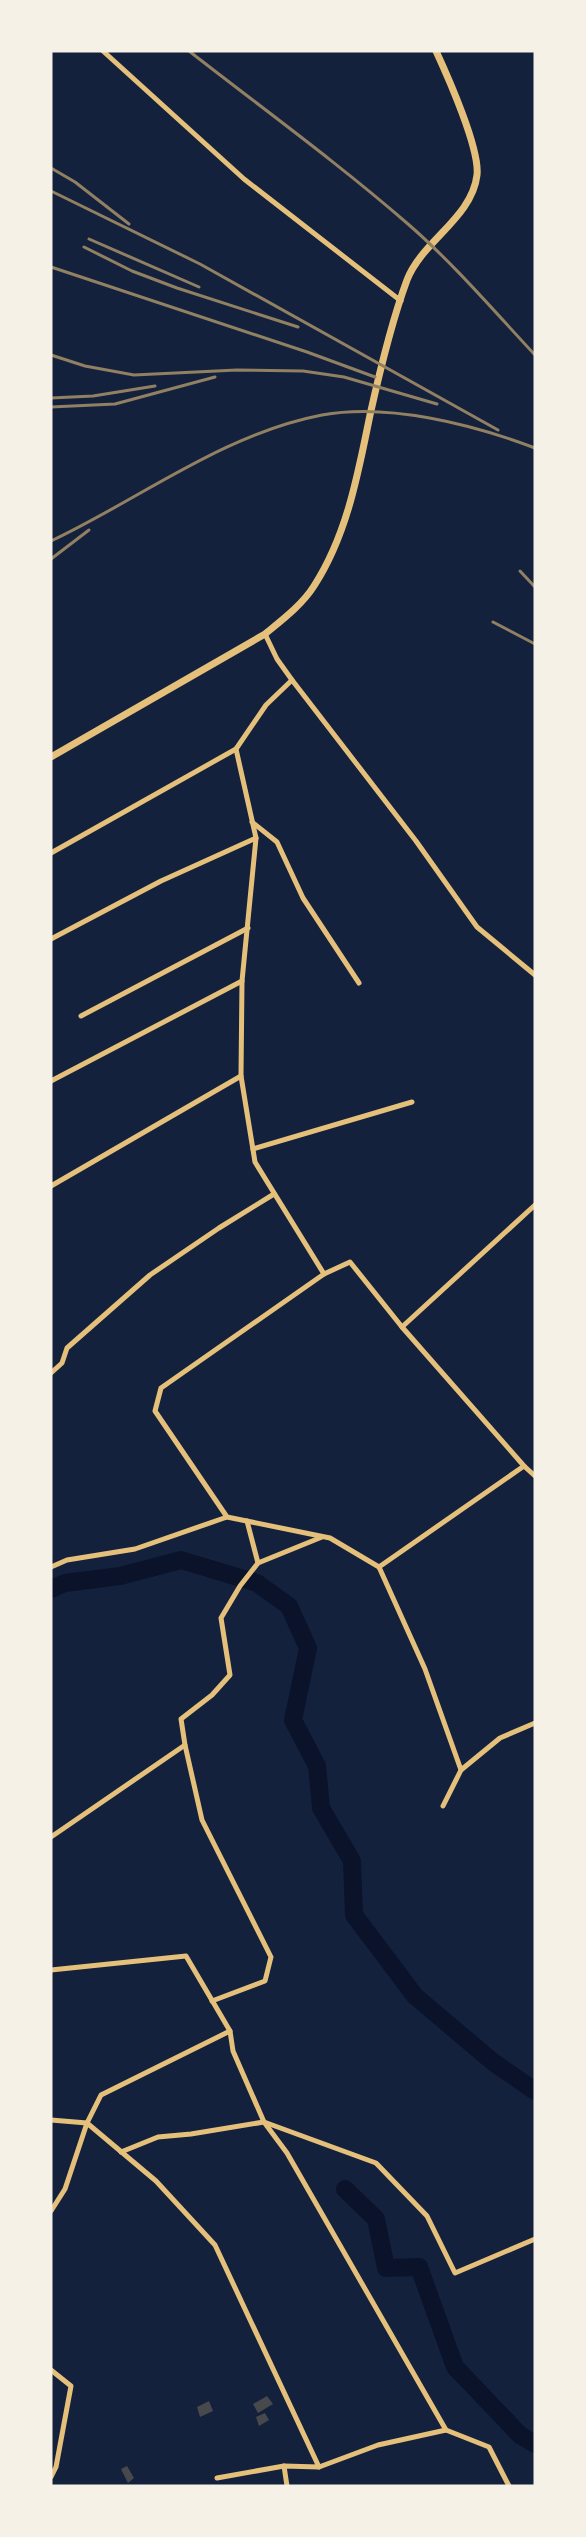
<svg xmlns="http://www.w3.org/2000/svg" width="586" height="2537" viewBox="0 0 586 2537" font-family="'Nunito Sans',sans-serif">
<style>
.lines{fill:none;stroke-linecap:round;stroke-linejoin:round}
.river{stroke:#0b132b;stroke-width:18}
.building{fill:#48494c}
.minor{stroke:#e5c07b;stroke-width:5}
.tertiary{stroke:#e5c07b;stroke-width:7}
.rail{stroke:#918062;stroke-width:3}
</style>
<rect width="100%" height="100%" fill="#14213d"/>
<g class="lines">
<g class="river">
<polyline points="51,1589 65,1583 120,1576 181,1560 257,1583 289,1606 308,1648 293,1720 317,1766 321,1808 352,1861 354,1915 415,1996 493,2062 535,2091"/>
<polyline points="345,2189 376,2219 386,2268 419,2267 455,2367 520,2435 535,2444"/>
</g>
</g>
<g class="building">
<polygon points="267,2396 273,2404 258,2413 253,2404"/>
<polygon points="209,2401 213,2411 200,2417 197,2407"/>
<polygon points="265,2413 269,2420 259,2426 256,2417"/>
<polygon points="127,2466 134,2478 128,2483 121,2469"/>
</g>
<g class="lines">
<g class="minor">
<polyline points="103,51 244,179 401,301"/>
<polyline points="265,634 277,659 292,680 416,841 477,927 535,975"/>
<polyline points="292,680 266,705 236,749 256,838 242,981 241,1076 255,1162 324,1274 350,1262 402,1327 524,1466"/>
<polyline points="252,822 277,842 303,898 359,983"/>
<polyline points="51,853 236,749"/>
<polyline points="51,939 161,881 256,838"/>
<polyline points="81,1016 248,928"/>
<polyline points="51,1081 242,981"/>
<polyline points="253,1149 412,1102"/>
<polyline points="51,1186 241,1076"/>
<polyline points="324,1274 161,1388 155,1411 227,1517 330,1538 379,1567"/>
<polyline points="402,1327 535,1205"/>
<polyline points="51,1373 62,1363 67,1348 150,1275 219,1228 274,1194"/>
<polyline points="247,1521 258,1563"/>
<polyline points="51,1567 67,1560 135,1549 227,1517"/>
<polyline points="185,1745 202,1820 271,1957 265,1981 212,2001"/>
<polyline points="461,1770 500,1738 535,1723"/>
<polyline points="443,1806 461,1770 425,1669 379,1567 524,1466 535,1476"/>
<polyline points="51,1837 185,1745 181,1719 212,1695 230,1675 221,1618 240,1586 258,1563 322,1537"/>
<polyline points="51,1970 186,1956 230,2031 233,2051 264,2122 376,2163 427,2216 455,2273 535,2239"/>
<polyline points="230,2031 101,2095 87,2123 156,2181 215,2245 319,2467 284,2466 287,2486"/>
<polyline points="51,2120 87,2123 65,2189 51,2211"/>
<polyline points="121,2152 158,2137 191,2134 264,2122 287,2153 446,2430"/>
<polyline points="51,2370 71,2386 56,2467 51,2477"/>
<polyline points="319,2467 378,2445 446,2430 489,2447 509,2486"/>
<polyline points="217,2478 284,2466"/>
</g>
<path class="tertiary" d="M51,757L265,634C282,620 302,605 314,586C347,535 358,474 370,415C380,370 391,323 407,280C422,241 472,218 477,175C480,149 448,77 436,51"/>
<g class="rail">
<path d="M189,51C262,108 338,163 408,224C454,264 494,311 535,355"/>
<polyline points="51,168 75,182 129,224"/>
<polyline points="51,191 200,264 498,430"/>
<polyline points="89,239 199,287"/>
<polyline points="84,247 132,271 177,288 298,327"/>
<polyline points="51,267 307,352 375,377"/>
<polyline points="51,355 85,366 134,375 237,370 303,371 344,377 437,404"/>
<polyline points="51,398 93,396 155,386"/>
<polyline points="51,407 115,404 215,377"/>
<path d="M51,541C140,499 223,434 322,415C388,403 472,424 535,448"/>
<polyline points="51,559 89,530"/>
<polyline points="520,571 535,587"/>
<polyline points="493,622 535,644"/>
</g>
</g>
<rect width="586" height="2537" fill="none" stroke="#f6f1e7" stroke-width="105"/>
</svg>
